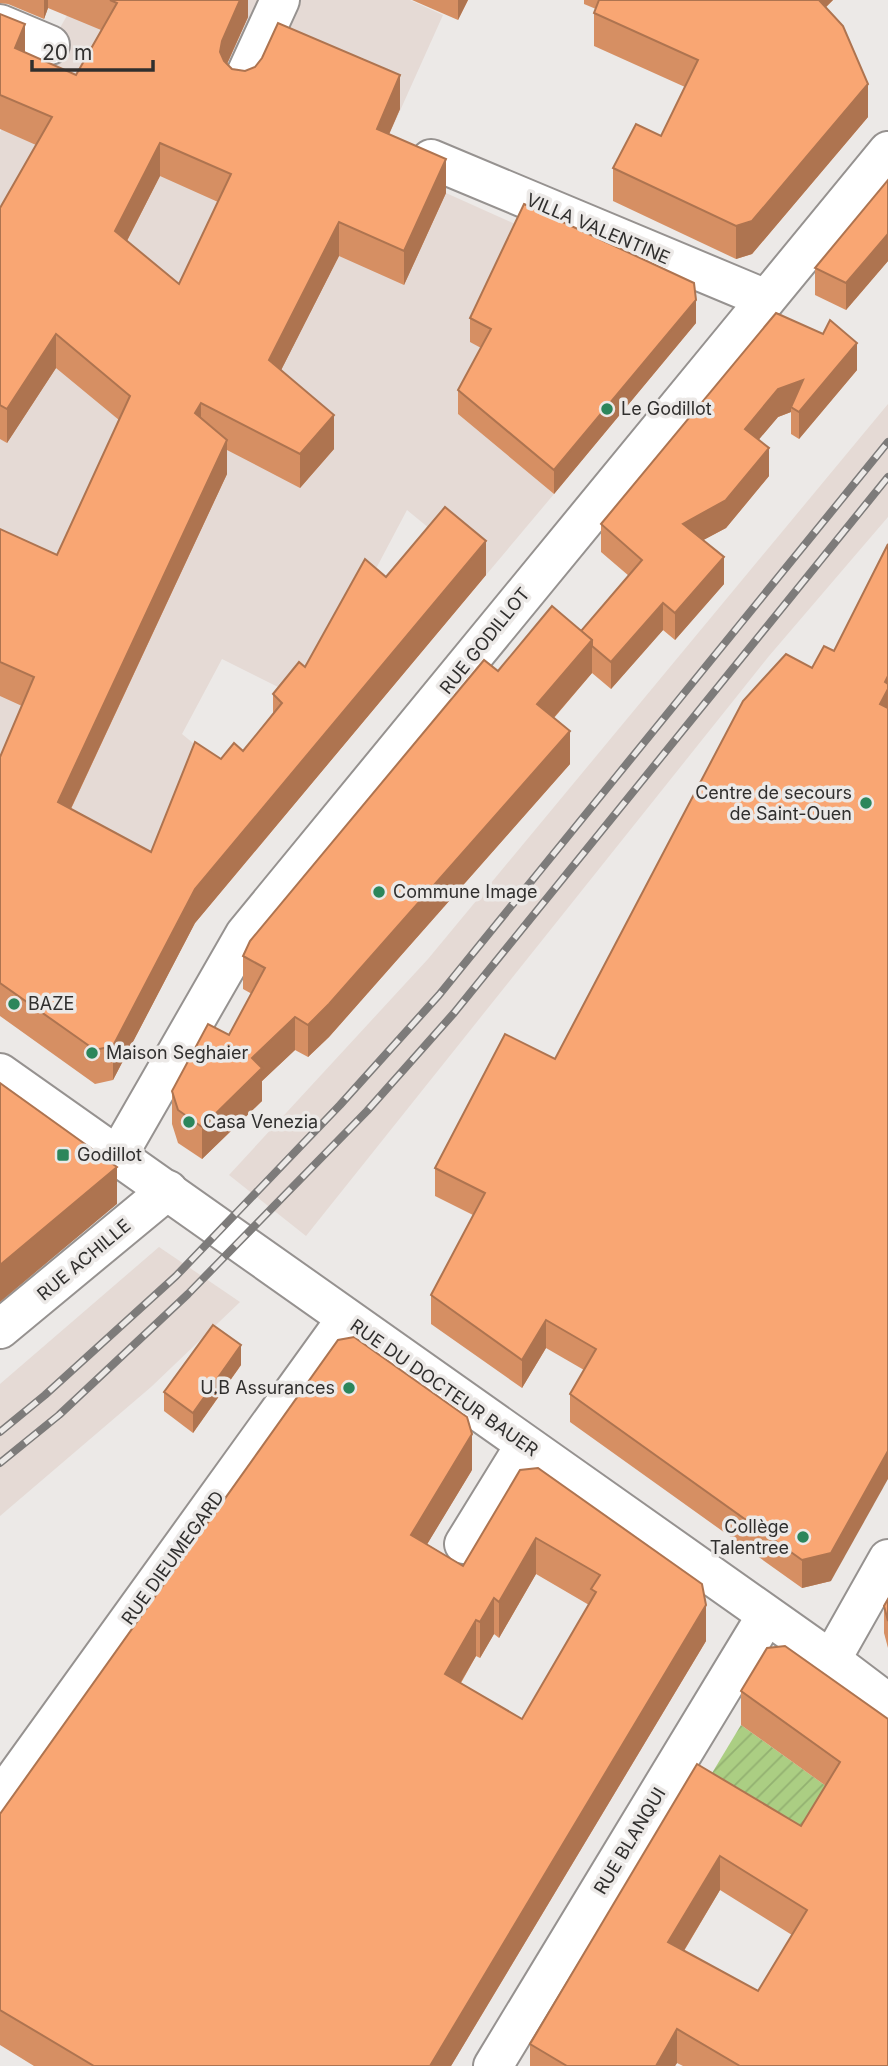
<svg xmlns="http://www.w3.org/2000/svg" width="888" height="2066" viewBox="0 0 888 2066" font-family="Inter,sans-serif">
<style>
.built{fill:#e5dad5}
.garden{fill:url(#garden-furrows)}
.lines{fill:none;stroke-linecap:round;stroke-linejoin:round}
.minor-casing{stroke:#969290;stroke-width:42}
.major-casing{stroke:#969290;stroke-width:42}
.minor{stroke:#fff;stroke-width:38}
.major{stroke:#fff;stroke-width:38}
.rail-casing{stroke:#7d7b7a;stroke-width:8}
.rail{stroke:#ece9e7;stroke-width:5;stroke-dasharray:16;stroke-linecap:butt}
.wall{fill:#d68f63;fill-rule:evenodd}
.shaded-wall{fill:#ae7450}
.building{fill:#f9a673;stroke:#ae7450;stroke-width:2;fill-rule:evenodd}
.poi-dot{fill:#2c865b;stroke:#ece9e7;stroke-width:2.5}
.labels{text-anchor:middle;stroke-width:7;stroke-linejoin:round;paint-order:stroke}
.street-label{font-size:18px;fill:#302f2e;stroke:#ece9e7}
.poi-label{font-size:18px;fill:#302f2e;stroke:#ece9e7;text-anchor:start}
</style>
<defs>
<pattern id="garden-furrows" width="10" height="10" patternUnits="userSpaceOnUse" patternTransform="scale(1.75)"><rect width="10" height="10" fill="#abce83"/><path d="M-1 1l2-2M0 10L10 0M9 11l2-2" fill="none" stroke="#93b171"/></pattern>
</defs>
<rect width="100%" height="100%" fill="#ece9e7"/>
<g class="built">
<polygon points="76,0 410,0 443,15 377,162 524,228 470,341 491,353 458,414 554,494 486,575 407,510 306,701 222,659 182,734 234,777 221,793 270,834 195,923 0,1001 0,132"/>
<polygon points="888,404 888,517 769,656 306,1236 229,1175 428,959"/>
<polygon points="159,1247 240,1302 151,1387 0,1516 0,1384"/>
</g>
<polygon class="garden" points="741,1725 840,1796 801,1860 697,1798"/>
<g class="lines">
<defs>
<g id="minor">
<polyline points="0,24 50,45"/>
<polyline points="242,83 280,0"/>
<polyline points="431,159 766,299"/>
<polyline points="118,1155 245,934 888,151"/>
<polyline points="0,1329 168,1190"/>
<polyline points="464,1544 525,1445"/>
<polyline points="831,1660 888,1559"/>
<polyline points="0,1799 346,1319"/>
<polyline points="493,2066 766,1616"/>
</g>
<polyline id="major" points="0,1073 831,1660 888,1703"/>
</defs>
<use href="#minor" class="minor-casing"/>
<use href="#major" class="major-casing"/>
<use href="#minor" class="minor"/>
<use href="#major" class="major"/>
<defs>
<g id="rail">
<polyline points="0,1432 45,1395 176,1276 340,1105 439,995 888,442"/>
<polyline points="0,1463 59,1415 188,1294 367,1111 454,1013 888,477"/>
</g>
</defs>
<use href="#rail" class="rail-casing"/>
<use href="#rail" class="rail"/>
</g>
<g class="wall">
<path d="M0,0H248V17L227,64L232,69L400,109L389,134L446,193L404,285L339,256L281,370L334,449L300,488L227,450V474L71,809L151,852L221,759L243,751L273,715V694L305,667L386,577L486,575L195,923L113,1080L95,1084L0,1016V757L22,706L0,696V529L57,555L119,420L56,368L7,443L0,439V208L36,145L0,129V14L25,53L76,75L101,30L48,8L44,19L8,4L0,3ZM160,176L218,202L179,284L127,241Z"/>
<polygon points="412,0 468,0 458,20"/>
<polygon points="584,0 833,0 826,7 868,117 752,254 736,259 613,201 613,168 661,136 685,87 594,46 594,13 596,9 584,4"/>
<polygon points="888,180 888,261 846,310 815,295 815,268"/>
<polygon points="776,313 857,370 799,439 791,434 791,412 778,417 758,440 769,476 726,528 703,540 724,584 675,640 663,630 611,689 592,673 554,718 570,764 329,1037 308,1057 295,1050 262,1081 262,1101 202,1159 178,1143 172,1124 172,1091 229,1035 252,994 243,989 243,956 498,671 581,631 629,576 601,552 601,524"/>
<polygon points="470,318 696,323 554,494 458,414 458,390 481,348 470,342"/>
<polygon points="505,1034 831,1581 802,1588 570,1422 570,1394 584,1370 546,1348 522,1388 431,1324 431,1295 473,1215 435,1196 435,1168"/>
<polygon points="241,1365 193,1433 164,1411 164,1392"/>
<path d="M472,1470L427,1544L463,1566L520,1470L706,1641L451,2066H34L0,2045V1814ZM536,1574L589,1605L522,1719L461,1683L476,1656L480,1658L494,1634L499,1638Z"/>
<polygon points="888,1599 888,1648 884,1633 884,1606"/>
<path d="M741,1691L888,1719V2066H683L677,2063L675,2066H530V2044L697,1764L801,1826L826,1786L741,1725ZM720,1890L792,1935L758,1991L684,1951Z"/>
</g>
<g class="shaded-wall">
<polygon points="44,0 48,0 48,8 44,19"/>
<polygon points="240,0 248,0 248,17 222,75 220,52 222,41"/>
<polygon points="458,0 468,0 458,20"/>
<polygon points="810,0 833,0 810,23"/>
<polygon points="25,24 25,58 15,48"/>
<polygon points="400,75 400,109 377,162 377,129"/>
<polygon points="868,84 868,117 752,254 736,259 736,226"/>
<polygon points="160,143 160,176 115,264 115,231"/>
<polygon points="446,159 446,193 404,285 404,251"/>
<polygon points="339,222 339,256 269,394 269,360"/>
<polygon points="888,234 888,261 846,310 846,283"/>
<polygon points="696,300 696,323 554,494 554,470"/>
<polygon points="56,334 56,368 7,443 7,409"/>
<polygon points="857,343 857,370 799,439 799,412"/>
<polygon points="803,380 791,407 791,412 778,417 745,456 745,429 778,389"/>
<polygon points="201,403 201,437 195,413"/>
<polygon points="334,415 334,449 300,488 300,454"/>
<polygon points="227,440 227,474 58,836 58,802"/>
<polygon points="769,448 769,476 726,528 683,551 683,524"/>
<polygon points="486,541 486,575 195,923 113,1080 113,1046 195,889"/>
<polygon points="724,557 724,584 675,640 675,613"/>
<polygon points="663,603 663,630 611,689 611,662"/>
<polygon points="592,640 592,673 537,737 537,704"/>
<polygon points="888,676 888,718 880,704 885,682"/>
<polygon points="570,731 570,764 329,1037 308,1057 308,1025"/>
<polygon points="295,1017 295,1050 262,1081 262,1101 202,1159 202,1127 252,1058"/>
<polygon points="117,1167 117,1204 0,1302 0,1265"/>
<polygon points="546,1320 546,1348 522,1388 522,1360"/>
<polygon points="241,1345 241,1365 193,1433 193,1413"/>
<polygon points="472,1434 472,1470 411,1571 411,1535"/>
<polygon points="888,1451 888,1479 831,1581 802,1588 802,1560"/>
<polygon points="536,1538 536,1574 499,1638 499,1602"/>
<polygon points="494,1598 494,1634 480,1658 480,1622"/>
<polygon points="706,1605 706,1641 451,2066 430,2066"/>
<polygon points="476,1620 476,1656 445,1709 445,1674"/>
<polygon points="720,1856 720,1890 668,1977 668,1942"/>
<polygon points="677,2029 677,2063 675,2066 656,2066"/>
</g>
<g class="building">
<path d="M110,0H240L222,41L220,52L224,61L232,69L245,71L255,67L262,58L278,23L400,75L377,129L446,159L404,251L339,222L269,360L334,415L300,454L201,403L195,413L227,440L58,802L151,852L195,742L221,759L234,743L243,751L282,703L273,694L299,662L305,667L365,559L386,577L445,507L486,541L195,889L113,1046L95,1050L0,983V757L34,677L0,662V529L57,555L130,396L56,334L7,409L0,405V208L52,117L0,95V14L25,24L15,48L76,75L117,3ZM160,143L231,174L179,284L115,231Z"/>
<polygon points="599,0 819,0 843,26 868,84 752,221 736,226 613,168 636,124 661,136 698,60 594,13"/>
<polygon points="888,180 888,234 846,283 815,268"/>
<polygon points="524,204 694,283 696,300 554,470 458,390 491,329 470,318"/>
<polygon points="776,313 823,334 830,320 857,343 799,412 791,407 803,380 778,389 745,429 769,448 726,500 683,524 724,557 675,613 663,603 611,662 592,646 592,640 581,631 642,560 601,524"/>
<polygon points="888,544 888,676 885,682 888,684 888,689 880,704 888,708 888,1451 831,1553 802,1560 570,1394 596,1349 546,1320 522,1360 431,1295 485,1193 435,1168 505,1034 555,1059 743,701 786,654 812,668 824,646 834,651"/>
<polygon points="552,606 592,640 537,704 570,731 329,1004 308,1025 295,1017 252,1058 262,1068 202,1127 178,1110 172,1091 208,1024 229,1035 265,968 243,956 250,941 484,660 498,671"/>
<polygon points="0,1083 117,1167 0,1265"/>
<polygon points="213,1325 241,1345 193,1413 164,1392"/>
<path d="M354,1337L467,1417L472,1434L411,1535L463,1566L520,1470L538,1468L702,1584L706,1605L430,2066H94L0,2010V1814L338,1340ZM536,1538L600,1575L591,1589L596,1592L522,1719L445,1674L476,1620L480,1622L494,1598L499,1602Z"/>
<polygon points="888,1599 888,1621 884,1606"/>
<path d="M785,1646L888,1719V2066H740L677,2029L656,2066H567L530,2044L697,1764L801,1826L840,1762L741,1691L767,1648ZM720,1856L807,1910L758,1991L668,1942Z"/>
</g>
<g class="poi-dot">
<circle cx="607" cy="409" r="7"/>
<circle cx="866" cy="803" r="7"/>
<circle cx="379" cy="892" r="7"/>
<circle cx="14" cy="1004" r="7"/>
<circle cx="92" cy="1053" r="7"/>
<circle cx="189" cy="1122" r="7"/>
<rect x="56" y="1148" width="14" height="14" rx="3.5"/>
<circle cx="349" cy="1388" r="7"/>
<circle cx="803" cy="1537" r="7"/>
</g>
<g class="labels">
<g class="street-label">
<text transform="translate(598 229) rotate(23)" y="6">VILLA VALENTINE</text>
<text transform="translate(485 641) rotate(-51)" y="6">RUE GODILLOT</text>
<text transform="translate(84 1260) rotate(-40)" y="6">RUE ACHILLE</text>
<text transform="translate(444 1388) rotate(35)" y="6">RUE DU DOCTEUR BAUER</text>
<text transform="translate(173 1558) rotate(-54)" y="6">RUE DIEUMEGARD</text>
<text transform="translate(630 1841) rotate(-59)" y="6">RUE BLANQUI</text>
</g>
<g class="poi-label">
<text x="621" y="415">Le Godillot</text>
<text x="852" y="799" text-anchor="end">Centre de secours<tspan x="852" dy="21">de Saint-Ouen</tspan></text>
<text x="393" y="898">Commune Image</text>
<text x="28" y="1010">BAZE</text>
<text x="106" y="1059">Maison Seghaier</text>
<text x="203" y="1128">Casa Venezia</text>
<text x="77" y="1161">Godillot</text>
<text x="335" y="1394" text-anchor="end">U.B Assurances</text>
<text x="789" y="1533" text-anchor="end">Collège<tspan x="789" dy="21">Talentree</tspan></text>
</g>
</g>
<path d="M32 60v10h121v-10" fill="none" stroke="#302f2e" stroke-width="3.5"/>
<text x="42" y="60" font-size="21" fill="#302f2e" stroke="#ece9e7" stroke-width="5" paint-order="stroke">20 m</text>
</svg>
